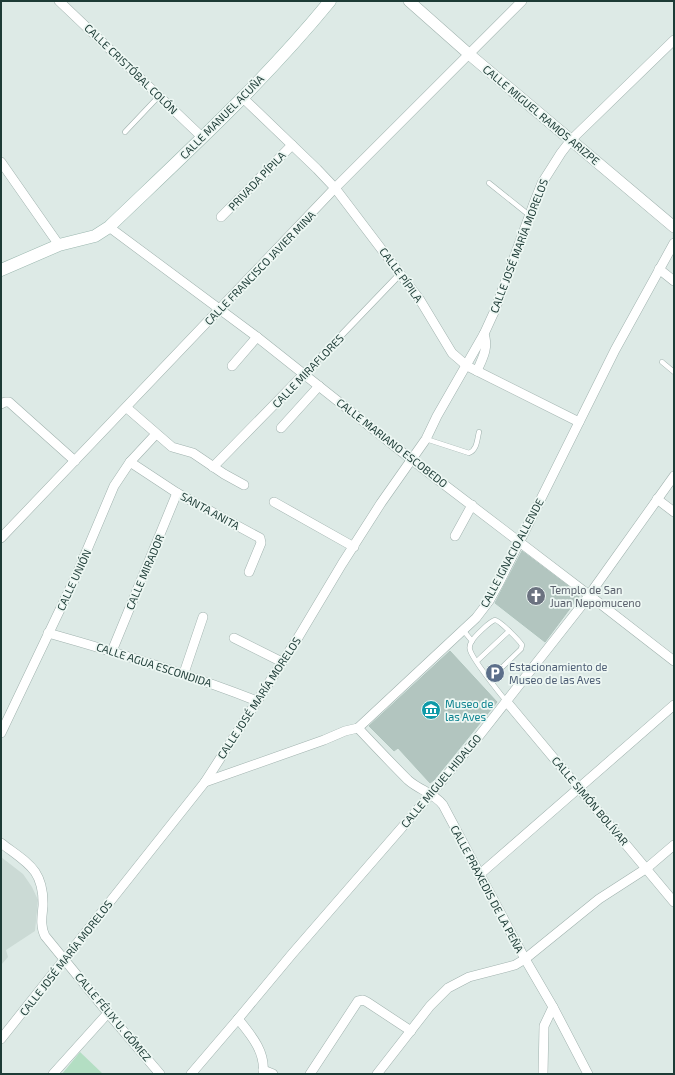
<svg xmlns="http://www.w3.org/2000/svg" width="675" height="1075" viewBox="0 0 675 1075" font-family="'Exo 2',sans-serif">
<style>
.built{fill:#cbdad5}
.green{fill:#b3dec3}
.building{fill:#b2c5bf;stroke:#afc4bd}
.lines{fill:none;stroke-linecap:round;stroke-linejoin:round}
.service-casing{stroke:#a0b2ae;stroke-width:5.5}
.pedestrian-casing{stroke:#a0b2ae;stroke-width:7}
.minor-casing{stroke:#a0b2ae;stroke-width:10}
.tertiary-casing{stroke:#a0b2ae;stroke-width:12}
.secondary-casing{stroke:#9bb7af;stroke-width:13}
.service{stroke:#fff;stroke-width:4.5}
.pedestrian{stroke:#fff;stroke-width:6}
.minor{stroke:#fff;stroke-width:9}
.tertiary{stroke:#fff;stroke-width:11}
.secondary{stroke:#fff;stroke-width:12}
.labels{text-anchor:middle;stroke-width:3.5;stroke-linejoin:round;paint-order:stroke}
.street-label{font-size:11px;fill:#1d3b36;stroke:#edf7f3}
.worship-label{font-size:11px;fill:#5b616d;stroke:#edf7f3;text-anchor:start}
.service-label{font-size:11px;fill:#4e5e75;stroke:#edf7f3;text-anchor:start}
.culture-label{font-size:11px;fill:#0d838f;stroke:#edf7f3;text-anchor:start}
</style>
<rect width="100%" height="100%" fill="#ddeae6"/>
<polygon class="built" points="1,857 23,874 32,887 38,900 35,931 6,950 8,957 1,965"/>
<polygon class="green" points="80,1052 103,1074 62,1074"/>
<g class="building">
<polygon points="522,551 580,595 545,642 495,603"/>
<polygon points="450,651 497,702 434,780 430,783 398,748 394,751 369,726"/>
</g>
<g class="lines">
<defs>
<g id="service">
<polyline points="125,132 159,96"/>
<polyline points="489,183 529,215"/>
<polyline points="662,362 674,372"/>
<path d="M426,439L469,453C477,450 477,440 479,432"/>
<polyline points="463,630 472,641"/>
<polyline points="477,661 509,631"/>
<path d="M490,679L521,649L522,645C519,640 499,620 495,620C490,621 474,637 472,641C470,644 469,647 470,650C473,660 498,691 506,701"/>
</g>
<polyline id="pedestrian" points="304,374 401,273"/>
<g id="minor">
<polyline points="59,1 202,137"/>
<polyline points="243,98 317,169 335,188 420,300 452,353 467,366 579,422"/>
<polyline points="1,162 59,245"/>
<polyline points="221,217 292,145"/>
<polyline points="109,227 257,337 412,460 589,595 674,661"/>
<polyline points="659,269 674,281"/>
<polyline points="232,366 257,337"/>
<path d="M477,371C482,359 489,348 484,334"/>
<polyline points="1,404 5,402 9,402 75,461"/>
<polyline points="127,408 172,447 193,453 224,474 244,485"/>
<polyline points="281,428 319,386"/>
<polyline points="130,462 177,493 260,538 261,543 249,572"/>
<polyline points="213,467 304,374"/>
<polyline points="657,499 674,512"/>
<polyline points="274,502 354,547"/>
<polyline points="455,536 472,505"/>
<polyline points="1,538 335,188 522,1"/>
<path d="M48,633C119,653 189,674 257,701"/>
<polyline points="234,638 282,662"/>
<polyline points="112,651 177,493"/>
<polyline points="184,673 203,617"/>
<polyline points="506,701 674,902"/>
<path d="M358,728C374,745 391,763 408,780C419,790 434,793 443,805L525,959L553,1007L588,1074"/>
<polyline points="1,733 76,576 114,486 130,462 156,434"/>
<polyline points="205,782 324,740 345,731 358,728 476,618 489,601 499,583 615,350 674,243"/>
<path d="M1,843C27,863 44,869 43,906C42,916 40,926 45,936L108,1013L160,1074"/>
<polyline points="479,875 674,705"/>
<path d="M238,1019C251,1035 266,1052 263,1074"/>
<polyline points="1,1039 205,782 299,636 342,564 381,503 426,439 437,416 484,334 495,310 534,203 542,183 561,153 571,140 674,40"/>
<polyline points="263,1070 273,1074"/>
<polyline points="53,1074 108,1013"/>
<polyline points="191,1074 238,1019 292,954 431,794 479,736 582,605 674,476"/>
<polyline points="310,1074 358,1001 363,1000 367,1002 411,1031"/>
<polyline points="377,1074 430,1006 448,988 469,977 515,965 525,959 599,899 647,868 674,845"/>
<polyline points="543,1074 544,1026 553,1007"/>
</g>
<polyline id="tertiary" points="409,1 470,55 674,227"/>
<path id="secondary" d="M1,270L59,245L95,236L109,227C185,154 263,83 330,1"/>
</defs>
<use href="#service" class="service-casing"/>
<use href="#pedestrian" class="pedestrian-casing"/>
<use href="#minor" class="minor-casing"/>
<use href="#tertiary" class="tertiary-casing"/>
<use href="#secondary" class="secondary-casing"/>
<use href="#service" class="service"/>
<use href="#pedestrian" class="pedestrian"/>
<use href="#minor" class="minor"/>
<use href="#tertiary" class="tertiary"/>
<use href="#secondary" class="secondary"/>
</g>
<defs>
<symbol id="church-disc" viewBox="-11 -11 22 22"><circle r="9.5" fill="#6b7280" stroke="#edf7f3"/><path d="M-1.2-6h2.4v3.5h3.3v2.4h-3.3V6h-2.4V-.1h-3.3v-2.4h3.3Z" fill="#fff"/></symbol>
<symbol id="parking-disc" viewBox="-11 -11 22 22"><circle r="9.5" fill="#5c6f8a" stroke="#edf7f3"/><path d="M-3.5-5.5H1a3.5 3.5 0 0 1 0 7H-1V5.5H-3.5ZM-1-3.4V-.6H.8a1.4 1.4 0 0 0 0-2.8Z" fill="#fff"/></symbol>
<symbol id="museum-disc" viewBox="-11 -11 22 22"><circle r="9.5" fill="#0f9aa8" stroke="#edf7f3"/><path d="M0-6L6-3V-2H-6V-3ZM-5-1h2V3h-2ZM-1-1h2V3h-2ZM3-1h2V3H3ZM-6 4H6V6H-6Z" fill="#fff"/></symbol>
</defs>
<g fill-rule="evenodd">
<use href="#church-disc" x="525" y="585" width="22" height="22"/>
<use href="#parking-disc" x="484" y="662" width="22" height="22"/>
<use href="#museum-disc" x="420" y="699" width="22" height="22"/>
</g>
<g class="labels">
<g class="street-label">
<text transform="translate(131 69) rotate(44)" y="4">CALLE CRISTÓBAL COLÓN</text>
<text transform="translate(541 115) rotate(40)" y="4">CALLE MIGUEL RAMOS ARIZPE</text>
<text transform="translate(222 117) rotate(-45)" y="4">CALLE MANUEL ACUÑA</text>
<text transform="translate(257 181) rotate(-46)" y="4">PRIVADA PÍPILA</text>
<text transform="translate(519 246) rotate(-69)" y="4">CALLE JOSÉ MARÍA MORELOS</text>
<text transform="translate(260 268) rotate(-46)" y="4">CALLE FRANCISCO JAVIER MINA</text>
<text transform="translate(401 275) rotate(54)" y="4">CALLE PÍPILA</text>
<text transform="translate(308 371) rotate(-46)" y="4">CALLE MIRAFLORES</text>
<text transform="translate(392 443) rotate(38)" y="4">CALLE MARIANO ESCOBEDO</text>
<text transform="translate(210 511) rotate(29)" y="4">SANTA ANITA</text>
<text transform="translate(512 553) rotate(-62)" y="4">CALLE IGNACIO ALLENDE</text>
<text transform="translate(145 572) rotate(-67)" y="4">CALLE MIRADOR</text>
<text transform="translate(74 580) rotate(-65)" y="4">CALLE UNIÓN</text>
<text transform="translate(154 665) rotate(18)" y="4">CALLE AGUA ESCONDIDA</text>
<text transform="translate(259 698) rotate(-57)" y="4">CALLE JOSÉ MARÍA MORELOS</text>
<text transform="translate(441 781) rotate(-50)" y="4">CALLE MIGUEL HIDALGO</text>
<text transform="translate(590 801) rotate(50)" y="4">CALLE SIMÓN BOLÍVAR</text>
<text transform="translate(487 889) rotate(62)" y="4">CALLE PRAXEDIS DE LA PEÑA</text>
<text transform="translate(66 958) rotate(-52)" y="4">CALLE JOSÉ MARÍA MORELOS</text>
<text transform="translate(113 1017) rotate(50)" y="4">CALLE FÉLIX U. GÓMEZ</text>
</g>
<g class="worship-label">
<text x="550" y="594">Templo de San<tspan x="550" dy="13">Juan Nepomuceno</tspan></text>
</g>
<g class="service-label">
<text x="509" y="671">Estacionamiento de<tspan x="509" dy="13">Museo de las Aves</tspan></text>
</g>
<g class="culture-label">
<text x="445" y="708">Museo de<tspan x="445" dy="13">las Aves</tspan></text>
</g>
</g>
<rect width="675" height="1075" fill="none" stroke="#1d3b36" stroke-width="4"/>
</svg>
